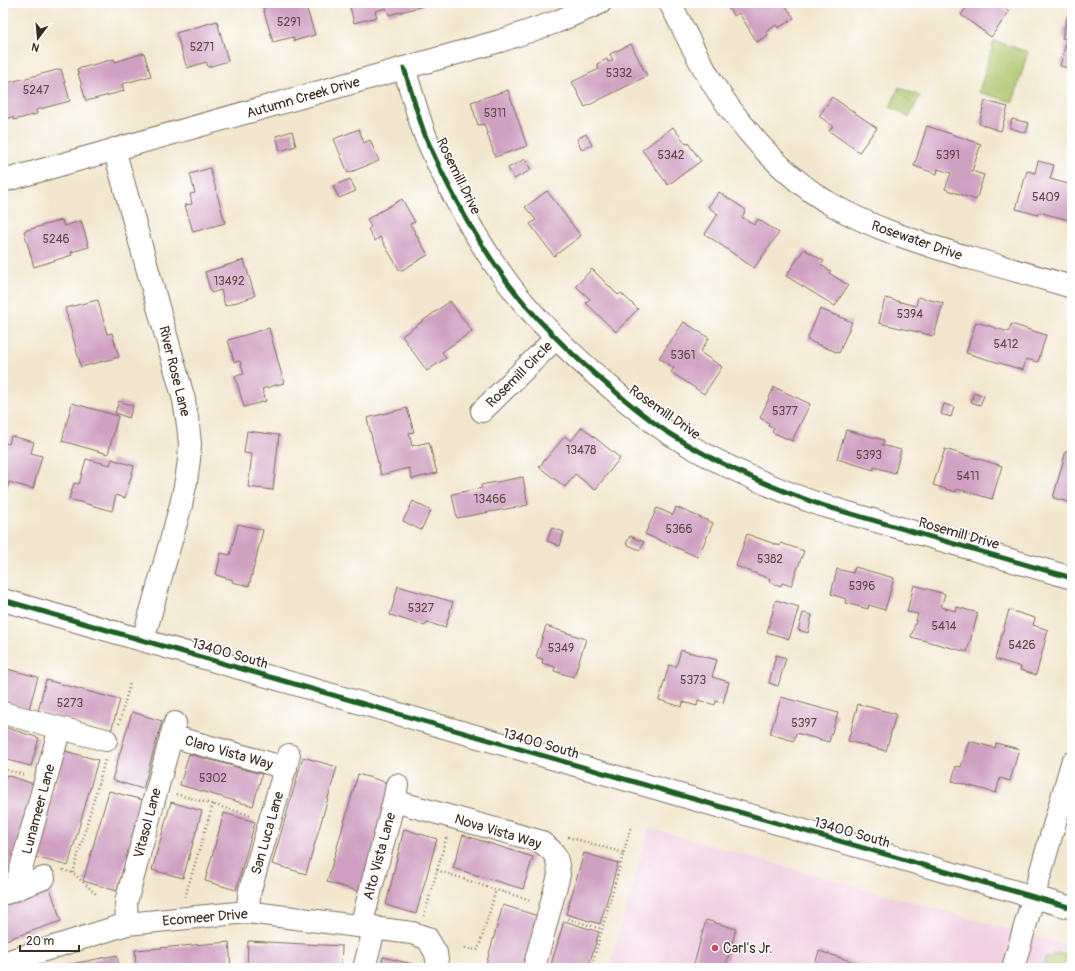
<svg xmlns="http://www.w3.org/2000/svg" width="1075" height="971" viewBox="0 0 1075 971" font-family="Pangolin,sans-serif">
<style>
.built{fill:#f1d0e2}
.grass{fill:#abc368;stroke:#737643}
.park{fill:url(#park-dots);stroke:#737643}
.building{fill:#d0a0c2}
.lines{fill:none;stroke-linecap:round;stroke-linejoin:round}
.minor-casing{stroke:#7b6c5c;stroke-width:24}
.major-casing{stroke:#7b6c5c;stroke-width:24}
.path{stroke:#7b6c5c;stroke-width:2.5;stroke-dasharray:1 3;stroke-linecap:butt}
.minor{stroke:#fff;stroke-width:22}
.major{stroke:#fff;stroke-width:22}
.cycleway-casing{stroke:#fff;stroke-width:8}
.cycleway{stroke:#1b5e20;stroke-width:5}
.poi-dot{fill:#d1495b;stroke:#fff;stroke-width:1.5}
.labels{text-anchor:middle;stroke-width:3;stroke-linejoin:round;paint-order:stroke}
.number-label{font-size:12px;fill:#604847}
.street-label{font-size:14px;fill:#3b2a1e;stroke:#fff}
.poi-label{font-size:14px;fill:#3b2a1e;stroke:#fff;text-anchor:start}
</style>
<defs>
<pattern id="park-dots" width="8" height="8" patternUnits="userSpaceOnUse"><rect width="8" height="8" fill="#abc368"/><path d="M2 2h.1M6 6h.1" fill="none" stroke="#8c9f55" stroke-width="1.8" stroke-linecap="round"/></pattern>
</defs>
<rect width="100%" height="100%" fill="#fff"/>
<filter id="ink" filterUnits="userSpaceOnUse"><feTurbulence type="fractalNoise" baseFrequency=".025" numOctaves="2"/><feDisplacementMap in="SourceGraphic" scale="8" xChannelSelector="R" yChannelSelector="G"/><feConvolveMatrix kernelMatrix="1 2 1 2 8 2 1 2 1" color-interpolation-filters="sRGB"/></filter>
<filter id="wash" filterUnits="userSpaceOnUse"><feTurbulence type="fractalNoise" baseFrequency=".012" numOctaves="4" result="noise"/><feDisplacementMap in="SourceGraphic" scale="16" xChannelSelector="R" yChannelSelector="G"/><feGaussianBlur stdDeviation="0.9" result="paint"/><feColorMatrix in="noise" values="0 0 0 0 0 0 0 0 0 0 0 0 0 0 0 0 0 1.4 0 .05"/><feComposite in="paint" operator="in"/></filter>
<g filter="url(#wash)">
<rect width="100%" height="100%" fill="#f2e7ce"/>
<polygon class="built" points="649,828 1072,947 1072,968 609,968"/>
<g class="grass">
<polygon points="994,41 1028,52 1013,102 979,92"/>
<polygon points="1057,953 1072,957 1072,968 1043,968 1045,959"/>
</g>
<polygon class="park" points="899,87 920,96 909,118 890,107"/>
<g id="blocks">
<g class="building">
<polygon points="278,3 305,3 315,35 294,41 293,37 273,42 263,8"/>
<polygon points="349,3 422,3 423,6 389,15 386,8 375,11 377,17 354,23"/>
<polygon points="725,3 784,3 794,18 778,28 776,25 766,32 768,35 757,42 739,13 734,16"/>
<polygon points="970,3 997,3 1009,12 991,37 961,15"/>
<polygon points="1068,15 1072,16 1072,69 1060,66 1067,39 1062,38"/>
<polygon points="217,21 228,61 208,67 206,62 187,68 176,33"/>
<polygon points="631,44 647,76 585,107 572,82 599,69 597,64 607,59 608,62 613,60 610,54"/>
<polygon points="144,53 151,76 122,84 124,91 86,101 77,69 114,59 115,62"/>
<polygon points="61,69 70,101 36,110 37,114 14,120 13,117 3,120 3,97 7,96 3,84"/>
<polygon points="508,90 527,146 495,157 484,124 478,125 471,102"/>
<polygon points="832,97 877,128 859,152 829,131 833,126 819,116"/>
<polygon points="985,101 1008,107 1001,131 979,124"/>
<polygon points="1012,119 1029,123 1026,133 1010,128"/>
<polygon points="927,126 981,144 972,171 984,175 976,200 945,189 951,173 938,169 937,174 914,166"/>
<polygon points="673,127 686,144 688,143 701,161 668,185 642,150"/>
<polygon points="359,129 364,143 370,140 379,161 348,173 334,139"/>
<polygon points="292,131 296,146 280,151 276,136"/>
<polygon points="586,134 592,145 582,150 577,139"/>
<polygon points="525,159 531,170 514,179 508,168"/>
<polygon points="1038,161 1054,165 1050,179 1072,185 1072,221 1039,212 1038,215 1016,209 1027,171 1035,173"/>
<polygon points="210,168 225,223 193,232 185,205 192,204 190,194 195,193 190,174"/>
<polygon points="350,179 356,191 339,198 333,186"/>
<polygon points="547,191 581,236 554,256 530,224 536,220 525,207"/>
<polygon points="719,192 746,210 742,217 754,225 758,219 779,233 754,268 705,234 718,214 708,207"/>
<polygon points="402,199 415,222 410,224 428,255 400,271 380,237 375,241 368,229 371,227 367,219"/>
<polygon points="62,220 64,226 81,221 89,247 71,252 72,255 34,267 24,231"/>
<polygon points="804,249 824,261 821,265 831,271 829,273 848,285 835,306 786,276"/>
<polygon points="244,260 255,296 225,306 221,290 211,293 205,272"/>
<polygon points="592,269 618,295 621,293 638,309 616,332 586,303 590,299 576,286"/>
<polygon points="918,297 943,303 934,336 879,323 885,298 916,306"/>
<polygon points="98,300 107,334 112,333 119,357 81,367 65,308"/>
<polygon points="450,301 472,331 442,352 446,358 427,371 402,336"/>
<polygon points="820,309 852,322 839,353 807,340"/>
<polygon points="684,322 709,338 700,352 722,367 704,394 671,372 674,368 659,358"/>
<polygon points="976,322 1009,332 1011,324 1046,335 1038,362 1026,359 1023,370 966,353"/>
<polygon points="269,328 284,383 262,389 266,401 244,407 235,376 244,374 240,361 234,362 228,340"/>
<polygon points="774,387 810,404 792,441 772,432 774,428 768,426 769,423 760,418"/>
<polygon points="974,392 984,396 980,405 971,402"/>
<polygon points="119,401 133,406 129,418 115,413"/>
<polygon points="72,403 118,416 108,454 62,441"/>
<polygon points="944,404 954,407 951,417 941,414"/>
<polygon points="407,408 414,432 409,433 412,446 429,442 437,473 412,479 409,468 381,475 367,418"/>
<polygon points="582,427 620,458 595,490 575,474 565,487 539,467 565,436 571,441"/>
<polygon points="846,430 884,440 882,445 901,450 895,473 874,467 874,470 837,459"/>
<polygon points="247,431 279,435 273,490 248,487 252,454 244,453"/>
<polygon points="11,436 34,442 31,453 42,456 33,489 9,482 5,496 3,496 3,442 9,444"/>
<polygon points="945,449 1002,466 992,499 957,489 956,492 933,485"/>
<polygon points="1066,451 1072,452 1072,503 1053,498"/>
<polygon points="86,459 110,465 112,459 134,466 125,498 116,495 112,511 69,499 74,483 79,484"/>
<polygon points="523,477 528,505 457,518 452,494 482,488 481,485"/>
<polygon points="413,501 431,511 421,530 403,521"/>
<polygon points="676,507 713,523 698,557 645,534 657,508 673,515"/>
<polygon points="238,524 263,530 249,586 232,582 233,580 216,575 221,553 230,555"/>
<polygon points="552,528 564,532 560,546 547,541"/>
<polygon points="747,534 780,546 781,543 804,551 791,586 782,583 781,586 769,582 770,579 736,566"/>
<polygon points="630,536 644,542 640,550 626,544"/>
<polygon points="855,567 894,578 885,610 869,605 868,609 845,603 846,599 831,594 837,569 853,573"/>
<polygon points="914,585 945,594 941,607 956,611 957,607 978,613 967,652 911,637 918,614 907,612"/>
<polygon points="398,586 453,602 445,628 427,622 425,626 390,615"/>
<polygon points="776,600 799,607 789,639 767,632"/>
<polygon points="1009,610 1035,618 1033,625 1048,630 1036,675 1020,670 1021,667 995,659"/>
<polygon points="803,613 812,615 808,633 798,630"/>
<polygon points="546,626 586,639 574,677 554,671 555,667 542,663 543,659 536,657"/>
<polygon points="681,650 717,660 712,677 729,682 723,703 716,701 715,705 698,700 697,706 683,702 682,707 659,700 669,665 676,667"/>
<polygon points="776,655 786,658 778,686 769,683"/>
<polygon points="3,668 38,677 29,709 3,702"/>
<polygon points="46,680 120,700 111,731 38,711"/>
<polygon points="781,697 838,713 829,742 796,733 794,741 770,734"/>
<polygon points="858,704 896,714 886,751 848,741"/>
<polygon points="132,712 162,721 143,789 112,780"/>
<polygon points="4,727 39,738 31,766 3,759 3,728"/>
<polygon points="969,741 995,748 996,743 1019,749 1010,781 1000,778 996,793 952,781 956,766 961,767"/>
<polygon points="65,751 98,760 68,866 35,857"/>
<polygon points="189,754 262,774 253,806 180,785"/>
<polygon points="303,757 337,767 306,874 272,864"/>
<polygon points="358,774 392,784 361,892 327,882"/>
<polygon points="6,775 34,784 18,837 20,838 8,872 3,871 3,786"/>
<polygon points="109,791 143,800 117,891 83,881"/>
<polygon points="171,802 202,811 183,878 152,870"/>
<polygon points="224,813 255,822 236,890 205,881"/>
<polygon points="404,829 437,839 416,914 386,905"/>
<polygon points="463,835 533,857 523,889 453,868"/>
<polygon points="584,853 618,863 600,924 566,914"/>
<polygon points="50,888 61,921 3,941 3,904"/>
<polygon points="503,905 538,916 523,968 485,968"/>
<polygon points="706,920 736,929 725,968 693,968"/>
<polygon points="564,921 599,932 588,968 550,968"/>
<polygon points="248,941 342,946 341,968 247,968"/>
<polygon points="229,942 231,968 136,968 135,950"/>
<polygon points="819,951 873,968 814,968"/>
<polygon points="117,955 119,968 57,968 57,967"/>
<polygon points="383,957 412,964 411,968 380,968"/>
</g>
</g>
</g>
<g filter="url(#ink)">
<use href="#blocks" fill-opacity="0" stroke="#7b6c5c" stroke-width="1"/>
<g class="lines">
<defs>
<g id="minor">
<path d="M670,3C686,33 701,68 721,96C749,136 785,176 827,202C873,229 920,243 970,258C1004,267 1038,277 1072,287"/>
<path d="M404,68C411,90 417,113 425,135C447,187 475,238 508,283C537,322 573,356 610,387C628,403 647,418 667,432C715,463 767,486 821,505L1072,578"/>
<polyline points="114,149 184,400 188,425 190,444 189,460 186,481 181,505 143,640"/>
<polyline points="3,181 500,41 556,22 600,3"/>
<polyline points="482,411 556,338"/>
<polyline points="3,713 106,740"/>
<polyline points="171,736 286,768"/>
<path d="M394,801L539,841C555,851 558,856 559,875L534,968"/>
<polyline points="15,890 60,728"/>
<polyline points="6,893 44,878"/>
<polyline points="247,912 250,890 289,755"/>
<polyline points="127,924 126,902 175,723"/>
<polyline points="361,926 394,801 397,785"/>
<polyline points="3,963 127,924 247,912 412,933 427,938 436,953 438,968"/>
<polyline points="364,968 375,927"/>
<polyline points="1013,968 1072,763"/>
</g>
<polyline id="major" points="3,600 1072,908"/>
</defs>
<use href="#minor" class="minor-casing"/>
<use href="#major" class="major-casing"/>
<g class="path">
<polyline points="119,724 130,683"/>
<polyline points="3,769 25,775"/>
<polyline points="176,794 250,815"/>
<polyline points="568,837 624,853"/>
<polyline points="63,870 73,873 96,894"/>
<polyline points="437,870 496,890 531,900"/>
<polyline points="73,873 105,760"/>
<polyline points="185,897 213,804"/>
<polyline points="424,916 447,836"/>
<polyline points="568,919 602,929"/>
<polyline points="465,948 478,950 496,890"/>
<polyline points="591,968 631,826"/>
</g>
<use href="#minor" class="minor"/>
<use href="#major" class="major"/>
<defs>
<g id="cycleway">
<path d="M404,68C411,90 417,113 425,135C447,187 475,238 508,283C537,322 573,356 610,387C628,403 647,418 667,432C715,463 767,486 821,505L1072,578"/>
<polyline points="3,600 1072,908"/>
</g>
</defs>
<use href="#cycleway" class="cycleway-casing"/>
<use href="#cycleway" class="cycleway"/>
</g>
</g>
<circle class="poi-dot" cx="715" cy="948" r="4"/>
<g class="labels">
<g class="number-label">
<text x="289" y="26">5291</text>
<text x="202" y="51">5271</text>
<text x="619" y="77">5332</text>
<text x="36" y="94">5247</text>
<text x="495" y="117">5311</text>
<text x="671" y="159">5342</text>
<text x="948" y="159">5391</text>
<text x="1046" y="201">5409</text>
<text x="56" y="243">5246</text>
<text x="229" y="285">13492</text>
<text x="910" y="318">5394</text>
<text x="1006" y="348">5412</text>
<text x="683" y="359">5361</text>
<text x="785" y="415">5377</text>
<text x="581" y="454">13478</text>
<text x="869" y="459">5393</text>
<text x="968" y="480">5411</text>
<text x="490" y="503">13466</text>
<text x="679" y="533">5366</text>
<text x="770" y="563">5382</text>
<text x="862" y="590">5396</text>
<text x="421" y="612">5327</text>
<text x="944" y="630">5414</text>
<text x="1022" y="649">5426</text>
<text x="561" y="652">5349</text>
<text x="693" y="684">5373</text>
<text x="70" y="707">5273</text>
<text x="804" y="727">5397</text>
<text x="213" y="782">5302</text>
</g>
<g class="street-label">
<text transform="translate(303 97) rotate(-16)" y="5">Autumn Creek Drive</text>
<text transform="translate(459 176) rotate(64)" y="5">Rosemill Drive</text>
<text transform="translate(917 240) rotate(19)" y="5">Rosewater Drive</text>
<text transform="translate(175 371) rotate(76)" y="5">River Rose Lane</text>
<text transform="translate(519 374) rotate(-45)" y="5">Rosemill Circle</text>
<text transform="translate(665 412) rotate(35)" y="5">Rosemill Drive</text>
<text transform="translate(959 533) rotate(16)" y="5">Rosemill Drive</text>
<text transform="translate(230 653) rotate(16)" y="5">13400 South</text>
<text transform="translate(541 743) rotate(16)" y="5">13400 South</text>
<text transform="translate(229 752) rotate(16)" y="5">Claro Vista Way</text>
<text transform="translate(38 809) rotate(-75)" y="5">Lunameer Lane</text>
<text transform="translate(147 823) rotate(-75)" y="5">Vitasol Lane</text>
<text transform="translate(498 831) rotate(17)" y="5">Nova Vista Way</text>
<text transform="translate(852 832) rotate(16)" y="5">13400 South</text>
<text transform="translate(267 833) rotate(-74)" y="5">San Luca Lane</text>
<text transform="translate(379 856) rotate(-75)" y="5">Alto Vista Lane</text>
<text transform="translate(205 917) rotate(-5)" y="5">Ecomeer Drive</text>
</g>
<g class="poi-label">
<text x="723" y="953">Carl's Jr.</text>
</g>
</g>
<rect width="1075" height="971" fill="none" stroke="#fff" stroke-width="16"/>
<g transform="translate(38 38) rotate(196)" stroke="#ffffff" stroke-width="3" paint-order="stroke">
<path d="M0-3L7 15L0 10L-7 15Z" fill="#3b2a1e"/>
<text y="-6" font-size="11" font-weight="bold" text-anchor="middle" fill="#3b2a1e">N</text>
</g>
<path d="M20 945v6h59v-6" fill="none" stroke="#3b2a1e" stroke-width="2"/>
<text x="26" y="945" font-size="12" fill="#3b2a1e" stroke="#ffffff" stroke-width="3" paint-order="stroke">20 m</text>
</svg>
